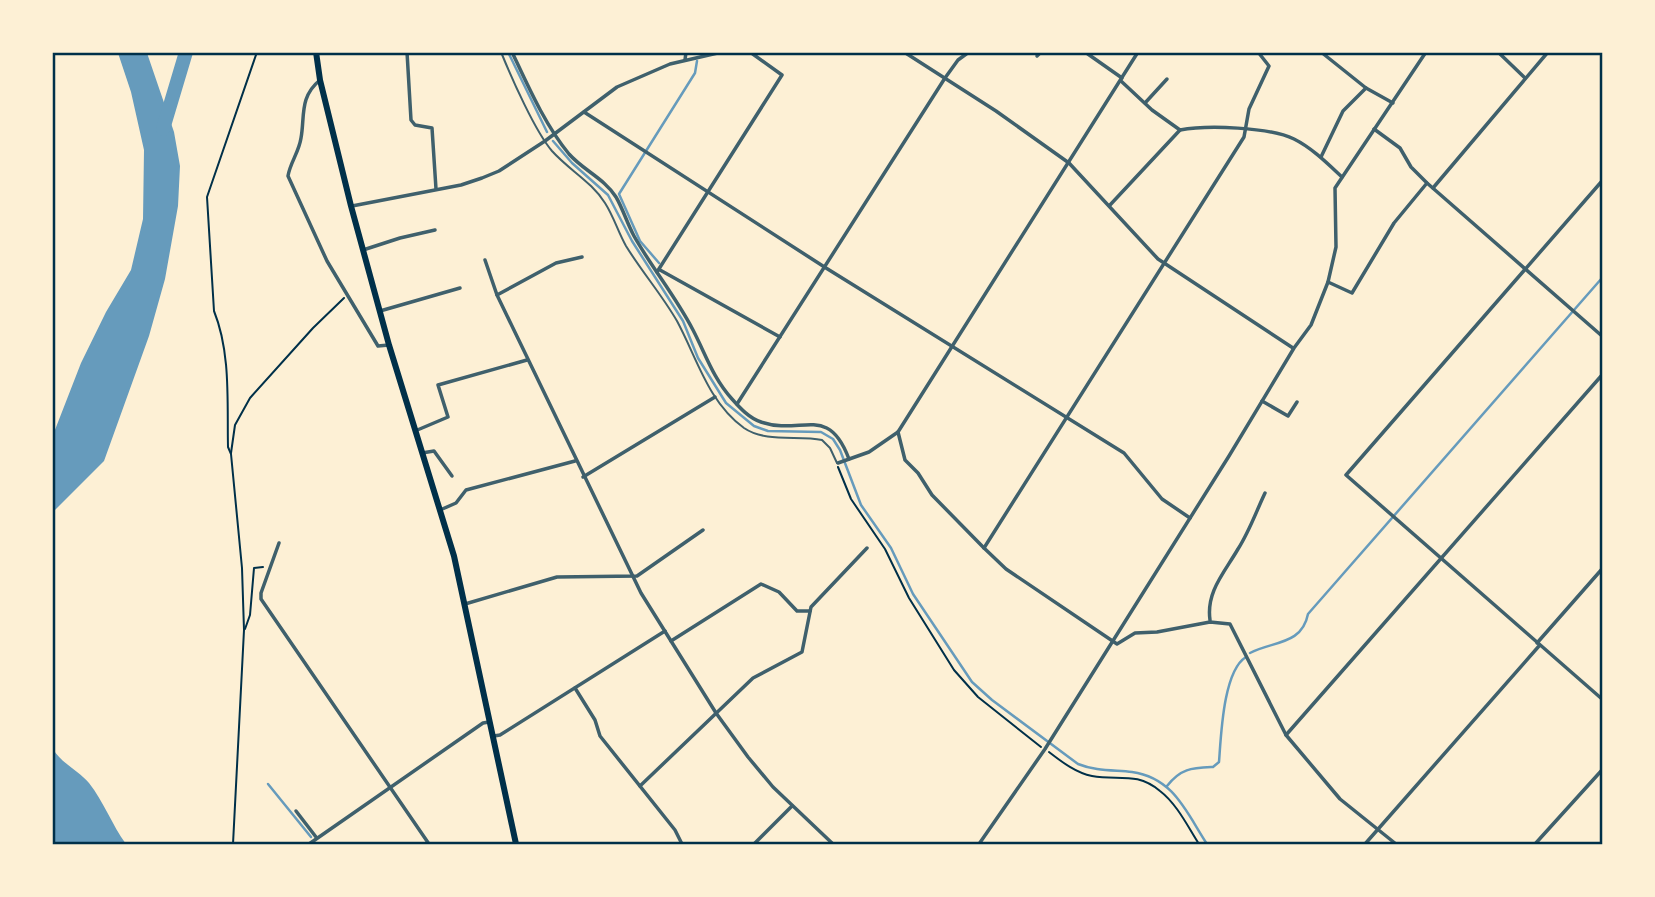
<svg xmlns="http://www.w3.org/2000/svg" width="1655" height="897" viewBox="0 0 1655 897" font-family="'PT Sans Narrow',sans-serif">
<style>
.water{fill:#669bbc}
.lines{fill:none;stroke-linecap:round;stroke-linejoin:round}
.stream{stroke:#669bbc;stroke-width:2.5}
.river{stroke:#669bbc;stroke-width:14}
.path{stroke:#003049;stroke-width:2}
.service{stroke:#3f606c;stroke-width:2}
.minor{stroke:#3f606c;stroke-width:3.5}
.primary{stroke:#003049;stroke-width:6}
.neatline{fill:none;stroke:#003049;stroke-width:2.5}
</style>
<rect width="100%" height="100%" fill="#fdf0d5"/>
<g class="water">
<polygon points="118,53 147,53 174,132 180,166 178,206 165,279 149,336 104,461 53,512 53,435 81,363 106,312 131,270 143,219 144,150 131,92"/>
<path d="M53,749C61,763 78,770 89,783C104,802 112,825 126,844H53Z"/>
</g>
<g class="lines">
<g class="stream">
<polyline points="508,52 547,132"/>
<path d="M553,141L572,163L608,195L632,241L683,321L698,358L726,403L754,426L768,431L821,432L833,439L840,450L861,505L891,548L913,594L972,682L992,700L1078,764C1095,771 1113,770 1132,772C1174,778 1186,812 1207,844"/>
<polyline points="659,263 640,241 619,194 695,73 697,61"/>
<path d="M1250,653C1273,641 1302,645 1308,614L1602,278"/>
<polyline points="268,784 311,837"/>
<path d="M1167,786C1181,768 1192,768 1213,767L1219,762C1221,737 1223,671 1246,657"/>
<polyline points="316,843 318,844"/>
</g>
<polyline class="river" points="163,129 186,52"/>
<g class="path">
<polyline points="231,453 235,425 250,398 313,328 344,298"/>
<polyline points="838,467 851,499 885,549 909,598 954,670 978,697 1041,747"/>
<polyline points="245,629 250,615 254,568 263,567"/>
<path d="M1049,752C1062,762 1076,773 1092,776C1118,781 1136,771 1160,791C1177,804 1188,827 1199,844"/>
<path d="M233,844L244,630L242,568L231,454L228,447C227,403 231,353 214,311L207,197L257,52"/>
</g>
<path class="service" d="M501,52C512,79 535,131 552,151C569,170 592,182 605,203C614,217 618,232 626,246C642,272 662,295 677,321C697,358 708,402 744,428C766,443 798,435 822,440L830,448L837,463"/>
<g class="minor">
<polyline points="407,52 411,120 415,125 432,128 436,189"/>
<path d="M512,52C528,86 545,125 569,154C583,170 605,179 616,197C623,209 627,223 634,236C652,268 676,297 693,330C706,355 713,378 732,399C740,408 749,418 761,422C802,436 828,403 849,459"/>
<polyline points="904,52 996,111 1069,163 1158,259 1293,348"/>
<polyline points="1085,52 1122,78"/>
<polyline points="1321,52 1366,88 1393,103"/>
<polyline points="1498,52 1525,78"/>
<polyline points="1037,56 1041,52"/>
<polyline points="685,60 686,52"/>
<path d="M320,80C299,97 305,117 301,138C299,152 290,163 288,176L327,261L378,346L389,345"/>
<path d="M1121,81L1152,110L1180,130C1207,125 1269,127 1294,139C1312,148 1327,163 1342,177"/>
<polyline points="1145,103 1167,79"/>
<polyline points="584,112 826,268 1124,453 1162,499 1190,518"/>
<polyline points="1374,129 1400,148 1411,167 1427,183 1602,336"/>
<polyline points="1321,157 1343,111 1366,88"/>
<polyline points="1602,181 1346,475 1602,699"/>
<polyline points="1433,188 1548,52"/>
<polyline points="1110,205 1180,130"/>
<polyline points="352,206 461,185 482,178 499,171 545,141 617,87 670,64 722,52"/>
<polyline points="363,250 400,238 435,230"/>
<polyline points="485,260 497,295 641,593 716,713 748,757 773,787 833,844"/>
<polyline points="660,270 780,337"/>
<polyline points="657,272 782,75 750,52"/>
<polyline points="1328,282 1352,293 1394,223 1427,183"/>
<polyline points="497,295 556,263 582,257"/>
<polyline points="380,311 460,288"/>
<polyline points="1262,401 1288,416 1297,402"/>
<polyline points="737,404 945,78 958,60 969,52"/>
<polyline points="415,431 448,417 438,385 527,360"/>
<polyline points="898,432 905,460 918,473 932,495 984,548 1006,569 1117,644 1135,633 1157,632 1210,622 1230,624 1286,735 1340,799 1396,844"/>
<polyline points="422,453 434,451 452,476"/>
<polyline points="838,463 869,452 898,432 1138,52"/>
<polyline points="583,477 715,397"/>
<polyline points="440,510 456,503 466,490 575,461"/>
<polyline points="279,543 261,593 261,599 429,844"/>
<polyline points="984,548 1244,137 1249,109 1269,66 1258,52"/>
<polyline points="465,604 557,577 637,576 703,530"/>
<path d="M1210,620C1206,592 1224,573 1238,549C1249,532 1256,512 1265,493"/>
<polyline points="671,641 761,584 779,592 797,611 810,611"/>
<polyline points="1537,643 1602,569"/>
<polyline points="575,688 595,720 600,736 675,830 682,844"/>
<polyline points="1286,735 1602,375"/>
<polyline points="494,736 500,735 665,631"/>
<polyline points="640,786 753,678 802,652 811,607 867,548"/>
<polyline points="296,811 316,837"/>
<polyline points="309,844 483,723 489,722"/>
<polyline points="754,844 792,806"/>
<polyline points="979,844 1045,749 1229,456 1294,348 1311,325 1328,282 1336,247 1335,188 1426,52"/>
<polyline points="1365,844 1539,646"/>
<polyline points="1535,844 1602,770"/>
</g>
<polyline class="primary" points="316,52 320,80 351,206 389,345 454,556 516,844"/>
</g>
<rect width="1655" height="897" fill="none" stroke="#fdf0d5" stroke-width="108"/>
<rect x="54" y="54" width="1547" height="789" class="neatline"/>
</svg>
